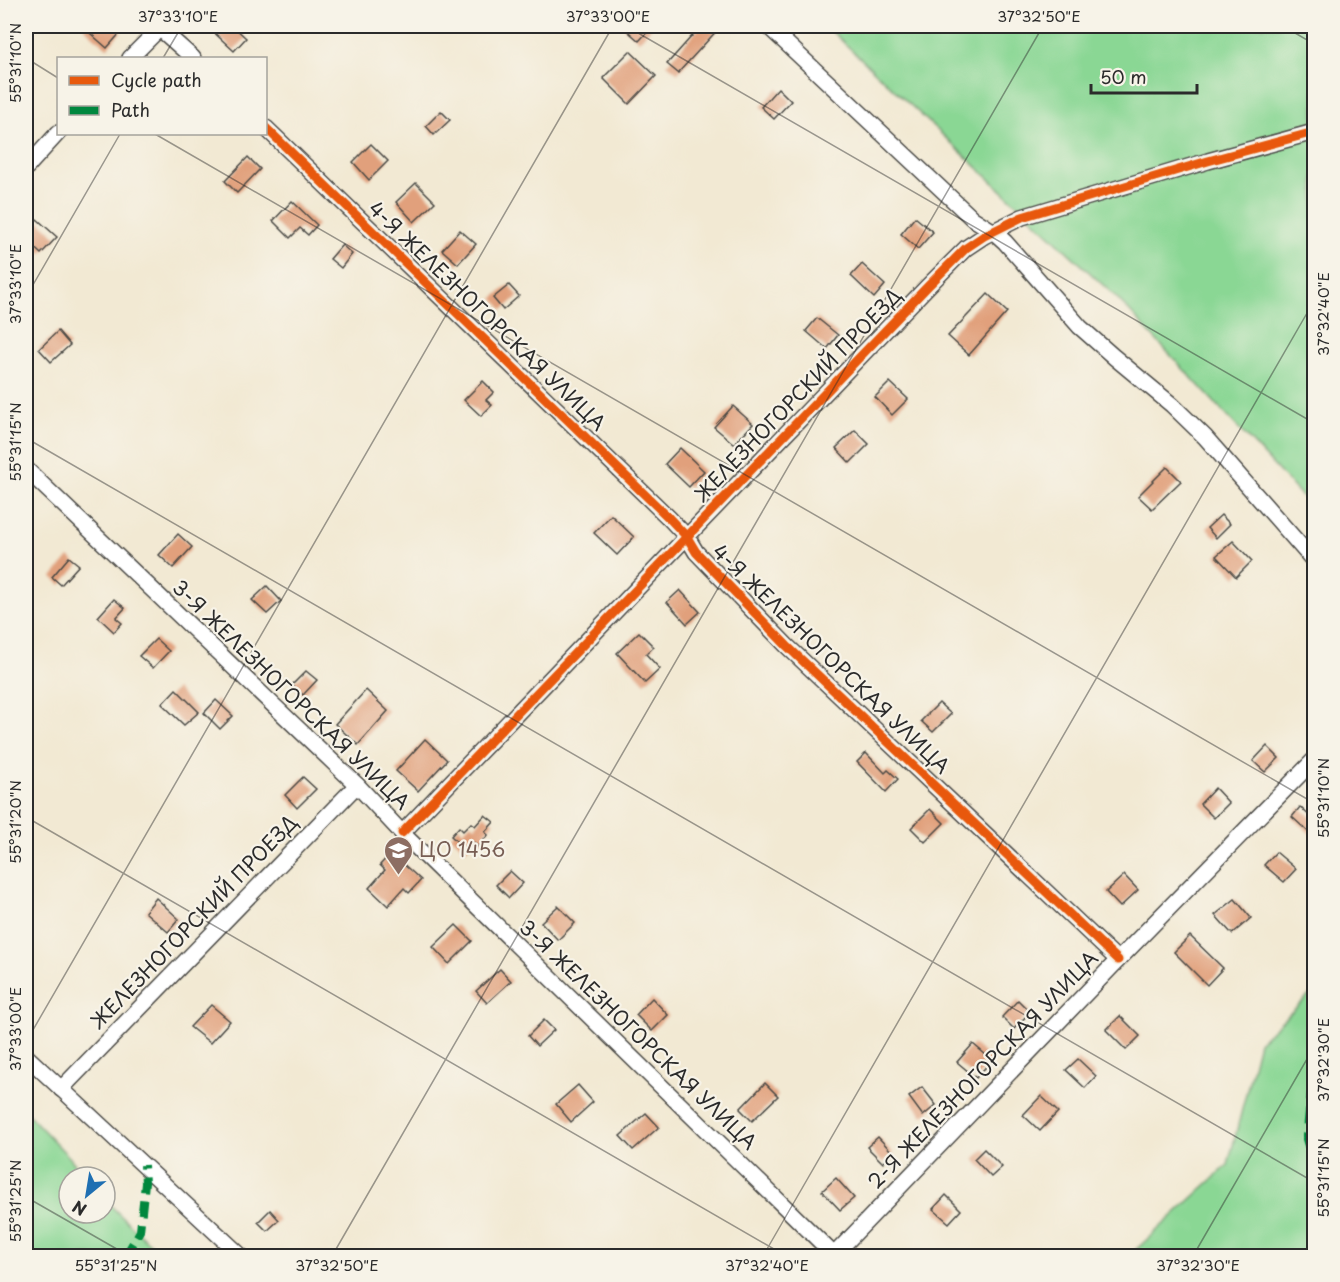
<svg xmlns="http://www.w3.org/2000/svg" width="1340" height="1282" viewBox="0 0 1340 1282" font-family="'Playpen Sans',sans-serif">
<style>
.green{fill:#8ad794;stroke:#5a8160;stroke-width:1.5}
.building{fill:#e1a07c}
.lines{fill:none;stroke-linecap:round;stroke-linejoin:round}
.street-casing{stroke:#494844;stroke-width:18}
.street{stroke:#fff;stroke-width:15}
.quiet{stroke:#00873e;stroke-width:8;stroke-dasharray:15 8;stroke-linecap:butt}
.cycleway-casing{stroke:#f7f3e8;stroke-width:13}
.cycleway{stroke:#e8590c;stroke-width:9}
.ticks{fill:none;stroke:#2b2b2b;stroke-width:1.5;stroke-opacity:0.45}
.labels{text-anchor:middle;stroke-width:4.5;stroke-linejoin:round;paint-order:stroke}
.street-label{font-size:20px;fill:#2b2b2b;stroke:#f7f3e8}
.education-label{font-size:20px;fill:#785e54;stroke:#f7f3e8;text-anchor:start}
.neatline{fill:none;stroke:#2b2b2b;stroke-width:2}
.ticks-label{font-size:15px;text-anchor:middle;fill:#2b2b2b}
</style>
<rect width="100%" height="100%" fill="#f7f3e8"/>
<filter id="ink" filterUnits="userSpaceOnUse"><feTurbulence type="fractalNoise" baseFrequency=".0167" numOctaves="2"/><feDisplacementMap in="SourceGraphic" scale="12" xChannelSelector="R" yChannelSelector="G"/><feConvolveMatrix kernelMatrix="1 2 1 2 8 2 1 2 1" color-interpolation-filters="sRGB"/></filter>
<filter id="wash" filterUnits="userSpaceOnUse"><feTurbulence type="fractalNoise" baseFrequency=".008" numOctaves="4" result="noise"/><feDisplacementMap in="SourceGraphic" scale="24" xChannelSelector="R" yChannelSelector="G"/><feGaussianBlur stdDeviation="1.35" result="paint"/><feColorMatrix in="noise" values="0 0 0 0 0 0 0 0 0 0 0 0 0 0 0 0 0 1.4 0 .05"/><feComposite in="paint" operator="in"/></filter>
<g filter="url(#wash)">
<rect width="100%" height="100%" fill="#f2e9d3"/>
<g class="green">
<polygon points="826,26 1314,26 1314,509 1118,299"/>
<polygon points="1314,991 1314,1256 1129,1256 1228,1165 1259,1042"/>
<polygon points="26,1112 70,1158 85,1177 69,1177 69,1213 105,1213 105,1200 162,1256 26,1256"/>
</g>
<g id="blocks">
<g class="building">
<polygon points="82,26 114,26 121,32 107,48"/>
<polygon points="207,26 233,26 246,38 234,51"/>
<polygon points="622,26 653,26 639,41"/>
<polygon points="701,26 721,26 678,73 667,64"/>
<polygon points="630,51 656,76 629,104 603,78"/>
<polygon points="778,88 791,101 774,119 761,107"/>
<polygon points="441,111 450,120 434,135 426,126"/>
<polygon points="371,144 388,161 369,180 353,162"/>
<polygon points="248,157 260,169 237,193 225,181"/>
<polygon points="416,183 435,202 414,222 396,202"/>
<polygon points="292,201 317,225 308,235 300,228 290,238 273,221"/>
<polygon points="915,217 933,232 918,249 901,234"/>
<polygon points="37,219 57,237 41,254 26,240 26,231"/>
<polygon points="460,230 476,244 458,264 442,250"/>
<polygon points="342,245 352,254 341,268 330,259"/>
<polygon points="862,264 885,285 874,298 851,276"/>
<polygon points="509,285 519,296 503,310 493,298"/>
<polygon points="988,294 1007,312 969,355 948,336"/>
<polygon points="817,318 838,335 827,349 806,331"/>
<polygon points="58,331 70,345 51,362 39,349"/>
<polygon points="483,381 494,392 486,400 492,405 481,416 464,400"/>
<polygon points="890,382 908,399 892,415 875,397"/>
<polygon points="733,406 753,424 734,444 714,427"/>
<polygon points="855,430 869,444 850,463 836,448"/>
<polygon points="680,448 704,471 689,487 665,464"/>
<polygon points="1167,467 1181,481 1152,509 1138,496"/>
<polygon points="611,515 634,537 617,555 594,533"/>
<polygon points="1221,515 1230,524 1216,538 1207,528"/>
<polygon points="178,534 192,547 173,568 159,555"/>
<polygon points="1233,541 1252,561 1236,577 1216,556"/>
<polygon points="69,557 79,565 61,585 52,577"/>
<polygon points="267,586 281,601 267,614 252,600"/>
<polygon points="680,590 700,612 687,624 667,602"/>
<polygon points="114,599 125,608 116,618 122,623 114,632 98,617"/>
<polygon points="639,632 654,647 646,654 660,669 645,683 617,653"/>
<polygon points="156,639 169,651 153,668 139,656"/>
<polygon points="306,671 317,680 303,695 292,685"/>
<polygon points="176,689 199,712 184,725 162,704"/>
<polygon points="366,690 388,711 358,745 335,724"/>
<polygon points="216,700 233,716 220,729 204,713"/>
<polygon points="939,703 951,714 933,732 921,721"/>
<polygon points="425,739 447,760 418,791 396,771"/>
<polygon points="1267,746 1279,758 1265,772 1253,761"/>
<polygon points="866,753 885,773 888,770 898,779 886,792 857,762"/>
<polygon points="303,777 316,789 297,808 285,795"/>
<polygon points="1215,788 1229,803 1214,818 1200,804"/>
<polygon points="1300,807 1314,820 1314,837 1292,817"/>
<polygon points="930,809 944,823 925,842 911,828"/>
<polygon points="485,815 494,822 485,832 488,835 478,847 473,842 466,850 451,836 459,827 463,831 471,823 475,826"/>
<polygon points="1276,852 1296,869 1284,882 1264,865"/>
<polygon points="391,853 421,880 409,893 404,888 388,906 369,888 385,870 380,865"/>
<polygon points="510,871 523,883 509,898 496,885"/>
<polygon points="1124,875 1138,890 1120,907 1106,892"/>
<polygon points="156,898 179,919 168,932 145,912"/>
<polygon points="1235,899 1251,918 1232,934 1215,915"/>
<polygon points="558,906 575,923 558,940 541,922"/>
<polygon points="456,925 472,941 449,964 433,947"/>
<polygon points="1190,936 1223,968 1207,985 1174,952"/>
<polygon points="500,969 511,981 487,1003 476,991"/>
<polygon points="652,998 668,1015 652,1031 636,1015"/>
<polygon points="1018,1000 1030,1012 1014,1029 1002,1017"/>
<polygon points="211,1005 230,1021 210,1043 190,1027"/>
<polygon points="1120,1016 1140,1036 1126,1050 1106,1030"/>
<polygon points="544,1020 554,1030 537,1046 528,1036"/>
<polygon points="973,1044 992,1060 976,1078 957,1062"/>
<polygon points="1078,1059 1096,1076 1085,1088 1066,1070"/>
<polygon points="765,1083 778,1096 752,1121 740,1109"/>
<polygon points="578,1085 593,1102 571,1122 556,1104"/>
<polygon points="922,1087 936,1105 923,1116 909,1097"/>
<polygon points="1041,1096 1058,1112 1040,1131 1023,1115"/>
<polygon points="646,1113 659,1127 633,1150 620,1136"/>
<polygon points="878,1137 893,1153 883,1163 867,1147"/>
<polygon points="984,1149 1002,1167 991,1177 974,1159"/>
<polygon points="836,1178 854,1198 840,1210 822,1191"/>
<polygon points="946,1195 961,1210 949,1223 933,1209"/>
<polygon points="270,1210 279,1220 267,1231 258,1222"/>
</g>
</g>
</g>
<g filter="url(#ink)">
<use href="#blocks" fill-opacity="0" stroke="#494844" stroke-width="1.5"/>
<g class="lines">
<defs>
<g id="street">
<polyline points="157,26 193,58"/>
<polyline points="768,26 972,218 994,232 1005,242 1080,327 1114,357 1172,405 1205,437 1314,561"/>
<polyline points="130,58 162,26"/>
<polyline points="266,128 669,518 687,537 696,552 787,646 1118,960"/>
<polyline points="26,168 58,133"/>
<polyline points="26,469 357,785 402,833 834,1255"/>
<polyline points="402,833 928,286 966,248 984,236 1022,217 1208,161 1314,132"/>
<polyline points="26,1056 241,1256"/>
<polyline points="61,1089 357,785"/>
<polyline points="833,1256 1118,960 1314,760"/>
</g>
</defs>
<use href="#street" class="street-casing"/>
<use href="#street" class="street"/>
<g class="quiet">
<polyline points="1314,1064 1306,1139 1314,1166"/>
<polyline points="834,1255 835,1256"/>
<polyline points="125,1256 140,1231 145,1183 144,1165"/>
</g>
<defs>
<g id="cycleway">
<polyline points="266,128 669,518 687,537 696,552 787,646 1118,960"/>
<polyline points="402,833 928,286 966,248 984,236 1022,217 1208,161 1314,132"/>
</g>
</defs>
<use href="#cycleway" class="cycleway-casing"/>
<use href="#cycleway" class="cycleway"/>
</g>
</g>
<path class="ticks" d="M626,26L1314,423M1283,26L1314,44M26,58L58,78M163,58L182,26M155,134L1314,803M26,297L120,134M26,438L1314,1182M26,817L786,1256M26,1042L613,26M26,1197L129,1256M332,1256L1043,26M763,1256L1314,301M1193,1256L1314,1047"/>
<defs>
<symbol id="school-pin" viewBox="-11 -11 22 30"><path d="M0 17L-7.5 6A9.5 9.5 0 1 1 7.5 6Z" fill="#8d6e63" stroke="#f7f3e8"/><path d="M0-5L7-2L0 1L-7-2ZM-4 1L0 2.5L4 1V4Q0 6-4 4Z" fill="#fff"/></symbol>
</defs>
<g fill-rule="evenodd">
<use href="#school-pin" x="382" y="834" width="33" height="45"/>
</g>
<g class="labels">
<g class="street-label">
<text transform="translate(487 316) rotate(44)" y="7">4-Я ЖЕЛЕЗНОГОРСКАЯ УЛИЦА</text>
<text transform="translate(798 395) rotate(-46)" y="7">ЖЕЛЕЗНОГОРСКИЙ ПРОЕЗД</text>
<text transform="translate(831 659) rotate(44)" y="7">4-Я ЖЕЛЕЗНОГОРСКАЯ УЛИЦА</text>
<text transform="translate(291 695) rotate(44)" y="7">3-Я ЖЕЛЕЗНОГОРСКАЯ УЛИЦА</text>
<text transform="translate(194 922) rotate(-46)" y="7">ЖЕЛЕЗНОГОРСКИЙ ПРОЕЗД</text>
<text transform="translate(638 1035) rotate(44)" y="7">3-Я ЖЕЛЕЗНОГОРСКАЯ УЛИЦА</text>
<text transform="translate(983 1070) rotate(-46)" y="7">2-Я ЖЕЛЕЗНОГОРСКАЯ УЛИЦА</text>
</g>
<g class="education-label">
<text x="419" y="857">ЦО 1456</text>
</g>
</g>
<rect width="1340" height="1282" fill="none" stroke="#f7f3e8" stroke-width="66"/>
<rect x="57" y="57" width="210" height="78" fill="#f7f3e8" stroke="#a5a39c" stroke-width="1.5"/>
<rect x="69" y="76" width="30" height="9" fill="#e8590c" stroke="#a5a39c" stroke-width="1.5"/>
<text x="111" y="87" font-size="18" fill="#2b2b2b">Cycle path</text>
<rect x="69" y="106" width="30" height="9" fill="#00873e" stroke="#a5a39c" stroke-width="1.5"/>
<text x="111" y="117" font-size="18" fill="#2b2b2b">Path</text>
<g transform="translate(87 1195) rotate(210)"><circle r="28" fill="#f7f3e8" stroke="#a5a39c" stroke-width="1.5"/>
<path d="M0-4.5L10 22L0 15L-10 22Z" fill="#1f6fb2"/>
<text y="-9" font-size="16" font-weight="bold" text-anchor="middle" fill="#2b2b2b">N</text>
</g>
<path d="M1091 84v9h106v-9" fill="none" stroke="#2b2b2b" stroke-width="3"/>
<text x="1100" y="84" font-size="18" fill="#2b2b2b" stroke="#f7f3e8" stroke-width="4.5" paint-order="stroke">50 m</text>
<rect x="33" y="33" width="1274" height="1216" class="neatline"/>
<g class="ticks-label">
<text x="178" y="22">37°33'10"E</text>
<text x="608" y="22">37°33'00"E</text>
<text x="1039" y="22">37°32'50"E</text>
<text transform="translate(16 63) rotate(-90)" y="5">55°31'10"N</text>
<text transform="translate(16 284) rotate(-90)" y="5">37°33'10"E</text>
<text transform="translate(1324 314) rotate(-90)" y="5">37°32'40"E</text>
<text transform="translate(16 442) rotate(-90)" y="5">55°31'15"N</text>
<text transform="translate(1324 798) rotate(-90)" y="5">55°31'10"N</text>
<text transform="translate(16 822) rotate(-90)" y="5">55°31'20"N</text>
<text transform="translate(16 1029) rotate(-90)" y="5">37°33'00"E</text>
<text transform="translate(1324 1060) rotate(-90)" y="5">37°32'30"E</text>
<text transform="translate(1324 1178) rotate(-90)" y="5">55°31'15"N</text>
<text transform="translate(16 1201) rotate(-90)" y="5">55°31'25"N</text>
<text x="116" y="1271">55°31'25"N</text>
<text x="337" y="1271">37°32'50"E</text>
<text x="767" y="1271">37°32'40"E</text>
<text x="1198" y="1271">37°32'30"E</text>
</g>
</svg>
